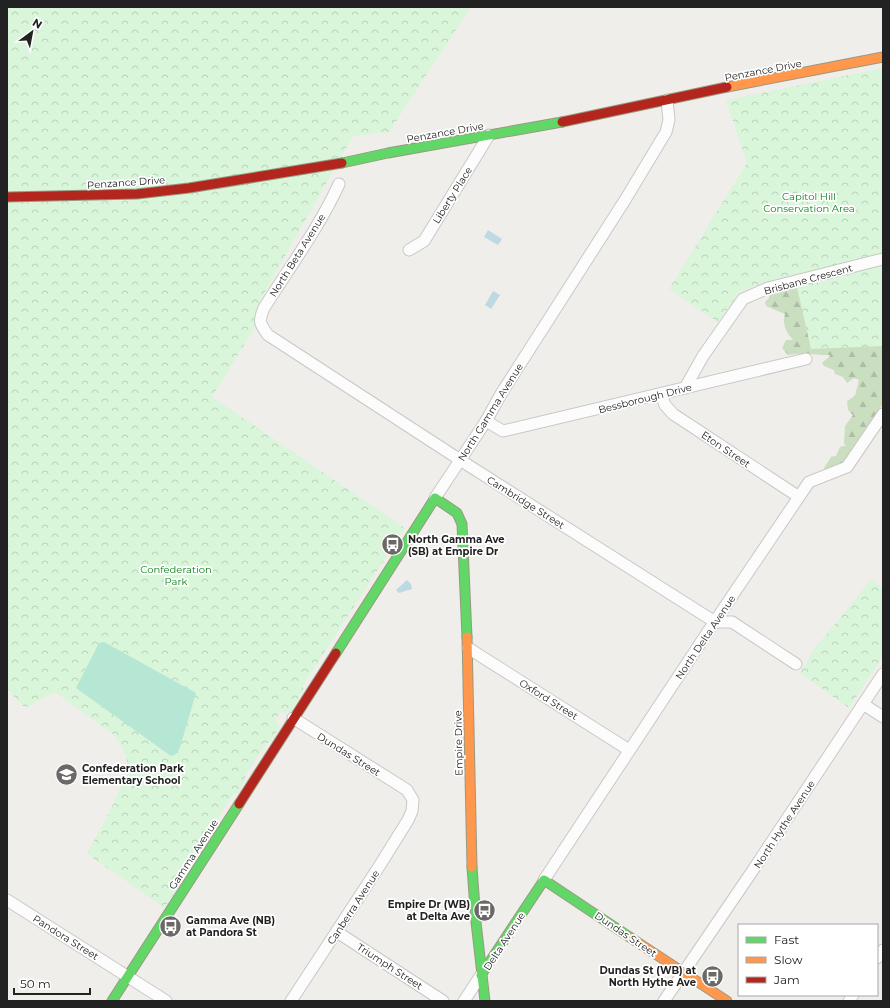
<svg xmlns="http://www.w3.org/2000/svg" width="890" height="1008" viewBox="0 0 890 1008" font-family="Montserrat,sans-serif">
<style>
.forest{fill:url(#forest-firs)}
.park{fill:url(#park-crowns)}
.pitch{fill:#b6e6d4}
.water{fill:#bed9e2}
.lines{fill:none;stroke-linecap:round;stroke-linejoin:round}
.street-casing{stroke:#c9c8c6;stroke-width:13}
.fast-casing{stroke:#979a81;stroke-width:11}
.slow-casing{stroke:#979a81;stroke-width:11}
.jam-casing{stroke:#979a81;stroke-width:11}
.street{stroke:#fdfcfc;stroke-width:11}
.fast{stroke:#63d668;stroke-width:9}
.slow{stroke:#ff974d;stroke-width:9}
.jam{stroke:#b3261e;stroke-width:9}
.labels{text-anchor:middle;stroke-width:3.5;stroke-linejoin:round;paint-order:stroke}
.street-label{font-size:10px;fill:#222;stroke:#fff}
.park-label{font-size:10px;fill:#0b841b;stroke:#fff}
.poi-label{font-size:10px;font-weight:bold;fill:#222;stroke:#fff;text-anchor:start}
</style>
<defs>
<pattern id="forest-firs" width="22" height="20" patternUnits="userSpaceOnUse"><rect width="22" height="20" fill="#cadec0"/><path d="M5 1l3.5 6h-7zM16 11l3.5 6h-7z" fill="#adbea5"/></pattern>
<pattern id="park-crowns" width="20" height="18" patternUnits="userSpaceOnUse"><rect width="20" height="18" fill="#d9f5da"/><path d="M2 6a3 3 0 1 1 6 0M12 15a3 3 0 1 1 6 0" fill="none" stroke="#bad2bb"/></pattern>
</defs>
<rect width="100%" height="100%" fill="#f0eeea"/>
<path class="forest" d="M883,267V404L877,412L846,465L825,473L824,468L831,457L836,456L840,447L846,446L844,444L845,426L853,415L848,410L847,401L855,396L859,380L854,378L847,383L843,377L835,374L834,370L824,366L822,363L829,357L830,355C816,355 802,352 788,355L782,348L786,340H793C786,332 782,324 785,314L766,306L765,302L769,298V294L773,292L785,290Z"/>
<g class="park">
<path d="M7,7H471L389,132L353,136L258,304L254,329L212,397L405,528L303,685V691L291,711L286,713L280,712L275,720L279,725V728L271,741L266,744L246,774C245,782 240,791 233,795L200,846V852L194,860L189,863L176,884V890L165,908L87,854C97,834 129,781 127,761C125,750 120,743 113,734L55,692L25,708L7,689Z"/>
<polygon points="883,68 883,346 811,349 794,274 740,291 718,322 669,289 747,163 726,100"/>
<polygon points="871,580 883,588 883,656 849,708 800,673 815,648"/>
</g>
<polygon class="pitch" points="104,642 196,693 180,747 176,754 171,756 76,688 99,643"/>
<g class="water">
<polygon points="488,230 502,239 498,245 484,237"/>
<polygon points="493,291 500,295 491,309 485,305"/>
<polygon points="407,580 411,584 412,589 399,593 396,590"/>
</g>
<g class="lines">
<defs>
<g id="street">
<path d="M339,184C319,228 289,268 264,308C258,322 260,324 268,335L471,467L715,622H732L796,664"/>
<polyline points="409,250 424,241 489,135"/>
<polyline points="685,388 703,356 743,299 768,288 883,259"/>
<polyline points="661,394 665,405 673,414 799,497"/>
<polyline points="486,421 503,431 806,359"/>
<polyline points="435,498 486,421 501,394 625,200 666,132 669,120 667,100"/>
<polyline points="468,648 629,750"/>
<polyline points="863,704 883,717"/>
<polyline points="544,880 707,633 809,482 847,467 883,414"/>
<polyline points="7,900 166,1001"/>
<polyline points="337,932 443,1001"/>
<polyline points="877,958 883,950"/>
<polyline points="291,1001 380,865 408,820 412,811 413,800 407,790 293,718"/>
<polyline points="464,1001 481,975"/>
<polyline points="664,1001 751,873 883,674"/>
<polyline points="849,1001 853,995"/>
</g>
<g id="fast">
<polyline points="342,163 388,153 562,122"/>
<polyline points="336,653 435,498 457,513 462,524 467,637"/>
<polyline points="472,867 476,922 485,1001"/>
<polyline points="481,975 544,880 631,938"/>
<polyline points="112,1001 239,804"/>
</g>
<g id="slow">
<polyline points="727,87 883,57"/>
<polyline points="467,637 472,867"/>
<polyline points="631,938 727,1001"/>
</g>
<g id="jam">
<polyline points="562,122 727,87"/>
<polyline points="7,197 137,194 189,188 342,163"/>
<polyline points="239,804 336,653"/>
</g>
</defs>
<use href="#street" class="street-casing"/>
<use href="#fast" class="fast-casing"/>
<use href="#slow" class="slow-casing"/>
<use href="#jam" class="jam-casing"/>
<use href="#street" class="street"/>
<use href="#fast" class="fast"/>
<use href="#slow" class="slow"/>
<use href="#jam" class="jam"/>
</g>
<defs>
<symbol id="bus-disc" viewBox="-11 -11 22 22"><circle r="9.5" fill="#6a6968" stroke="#fff"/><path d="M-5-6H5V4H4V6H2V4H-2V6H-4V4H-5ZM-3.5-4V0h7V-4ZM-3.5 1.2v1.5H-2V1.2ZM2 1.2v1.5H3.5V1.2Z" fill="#fff"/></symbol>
<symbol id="school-disc" viewBox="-11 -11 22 22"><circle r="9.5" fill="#6a6968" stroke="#fff"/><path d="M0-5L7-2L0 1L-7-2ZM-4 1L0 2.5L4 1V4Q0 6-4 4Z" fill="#fff"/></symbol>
</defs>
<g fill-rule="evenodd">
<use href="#bus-disc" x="380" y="532" width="25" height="25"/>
<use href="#school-disc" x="54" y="762" width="25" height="25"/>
<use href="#bus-disc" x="472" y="898" width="25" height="25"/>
<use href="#bus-disc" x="158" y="914" width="25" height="25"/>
<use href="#bus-disc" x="700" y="964" width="25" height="25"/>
</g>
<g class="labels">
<g class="street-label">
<text transform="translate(763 70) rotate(-11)" y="4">Penzance Drive</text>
<text transform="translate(445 132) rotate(-10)" y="4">Penzance Drive</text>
<text transform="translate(126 182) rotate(-4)" y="4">Penzance Drive</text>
<text transform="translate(452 195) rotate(-58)" y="4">Liberty Place</text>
<text transform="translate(297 255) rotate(-58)" y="4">North Beta Avenue</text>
<text transform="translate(808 279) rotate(-15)" y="4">Brisbane Crescent</text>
<text transform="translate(645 398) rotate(-14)" y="4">Bessborough Drive</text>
<text transform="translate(490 412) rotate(-58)" y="4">North Gamma Avenue</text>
<text transform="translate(726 449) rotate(34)" y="4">Eton Street</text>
<text transform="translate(526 502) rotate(32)" y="4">Cambridge Street</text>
<text transform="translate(705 637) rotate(-56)" y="4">North Delta Avenue</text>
<text transform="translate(549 699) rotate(32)" y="4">Oxford Street</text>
<text transform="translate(458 743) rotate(-91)" y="4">Empire Drive</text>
<text transform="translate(349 754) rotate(32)" y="4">Dundas Street</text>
<text transform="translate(784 824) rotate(-57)" y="4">North Hythe Avenue</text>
<text transform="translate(193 854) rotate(-57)" y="4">Gamma Avenue</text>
<text transform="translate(353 907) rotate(-57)" y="4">Canberra Avenue</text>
<text transform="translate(626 934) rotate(34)" y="4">Dundas Street</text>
<text transform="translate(66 937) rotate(32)" y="4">Pandora Street</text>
<text transform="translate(504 941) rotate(-57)" y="4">Delta Avenue</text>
<text transform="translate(390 966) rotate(33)" y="4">Triumph Street</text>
</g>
<g class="park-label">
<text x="809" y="200">Capitol Hill<tspan x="809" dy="12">Conservation Area</tspan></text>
<text x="176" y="573">Confederation<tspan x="176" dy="12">Park</tspan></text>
</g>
<g class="poi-label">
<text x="408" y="543">North Gamma Ave<tspan x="408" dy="12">(SB) at Empire Dr</tspan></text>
<text x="82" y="772">Confederation Park<tspan x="82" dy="12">Elementary School</tspan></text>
<text x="470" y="908" text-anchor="end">Empire Dr (WB)<tspan x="470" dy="12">at Delta Ave</tspan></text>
<text x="186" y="924">Gamma Ave (NB)<tspan x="186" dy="12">at Pandora St</tspan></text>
<text x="696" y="974" text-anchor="end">Dundas St (WB) at<tspan x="696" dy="12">North Hythe Ave</tspan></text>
</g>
</g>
<rect width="890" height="1008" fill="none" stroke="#222222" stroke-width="16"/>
<rect x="738" y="924" width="140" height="72" fill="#ffffff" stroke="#a7a7a7"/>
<rect x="746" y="937" width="20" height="6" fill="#63d668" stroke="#a7a7a7"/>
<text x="774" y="944" font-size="12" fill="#222222">Fast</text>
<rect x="746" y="957" width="20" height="6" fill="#ff974d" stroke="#a7a7a7"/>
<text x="774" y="964" font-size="12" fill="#222222">Slow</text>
<rect x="746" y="977" width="20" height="6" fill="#b3261e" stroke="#a7a7a7"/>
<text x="774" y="984" font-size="12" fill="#222222">Jam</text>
<g transform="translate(32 32) rotate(32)" stroke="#ffffff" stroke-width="3" paint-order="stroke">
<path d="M0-3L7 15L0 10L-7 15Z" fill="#222222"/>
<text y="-6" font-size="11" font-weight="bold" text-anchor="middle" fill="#222222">N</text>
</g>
<path d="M14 988v6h76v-6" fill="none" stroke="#222222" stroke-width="2"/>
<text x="20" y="988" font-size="12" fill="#222222" stroke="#ffffff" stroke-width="3" paint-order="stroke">50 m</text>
</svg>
